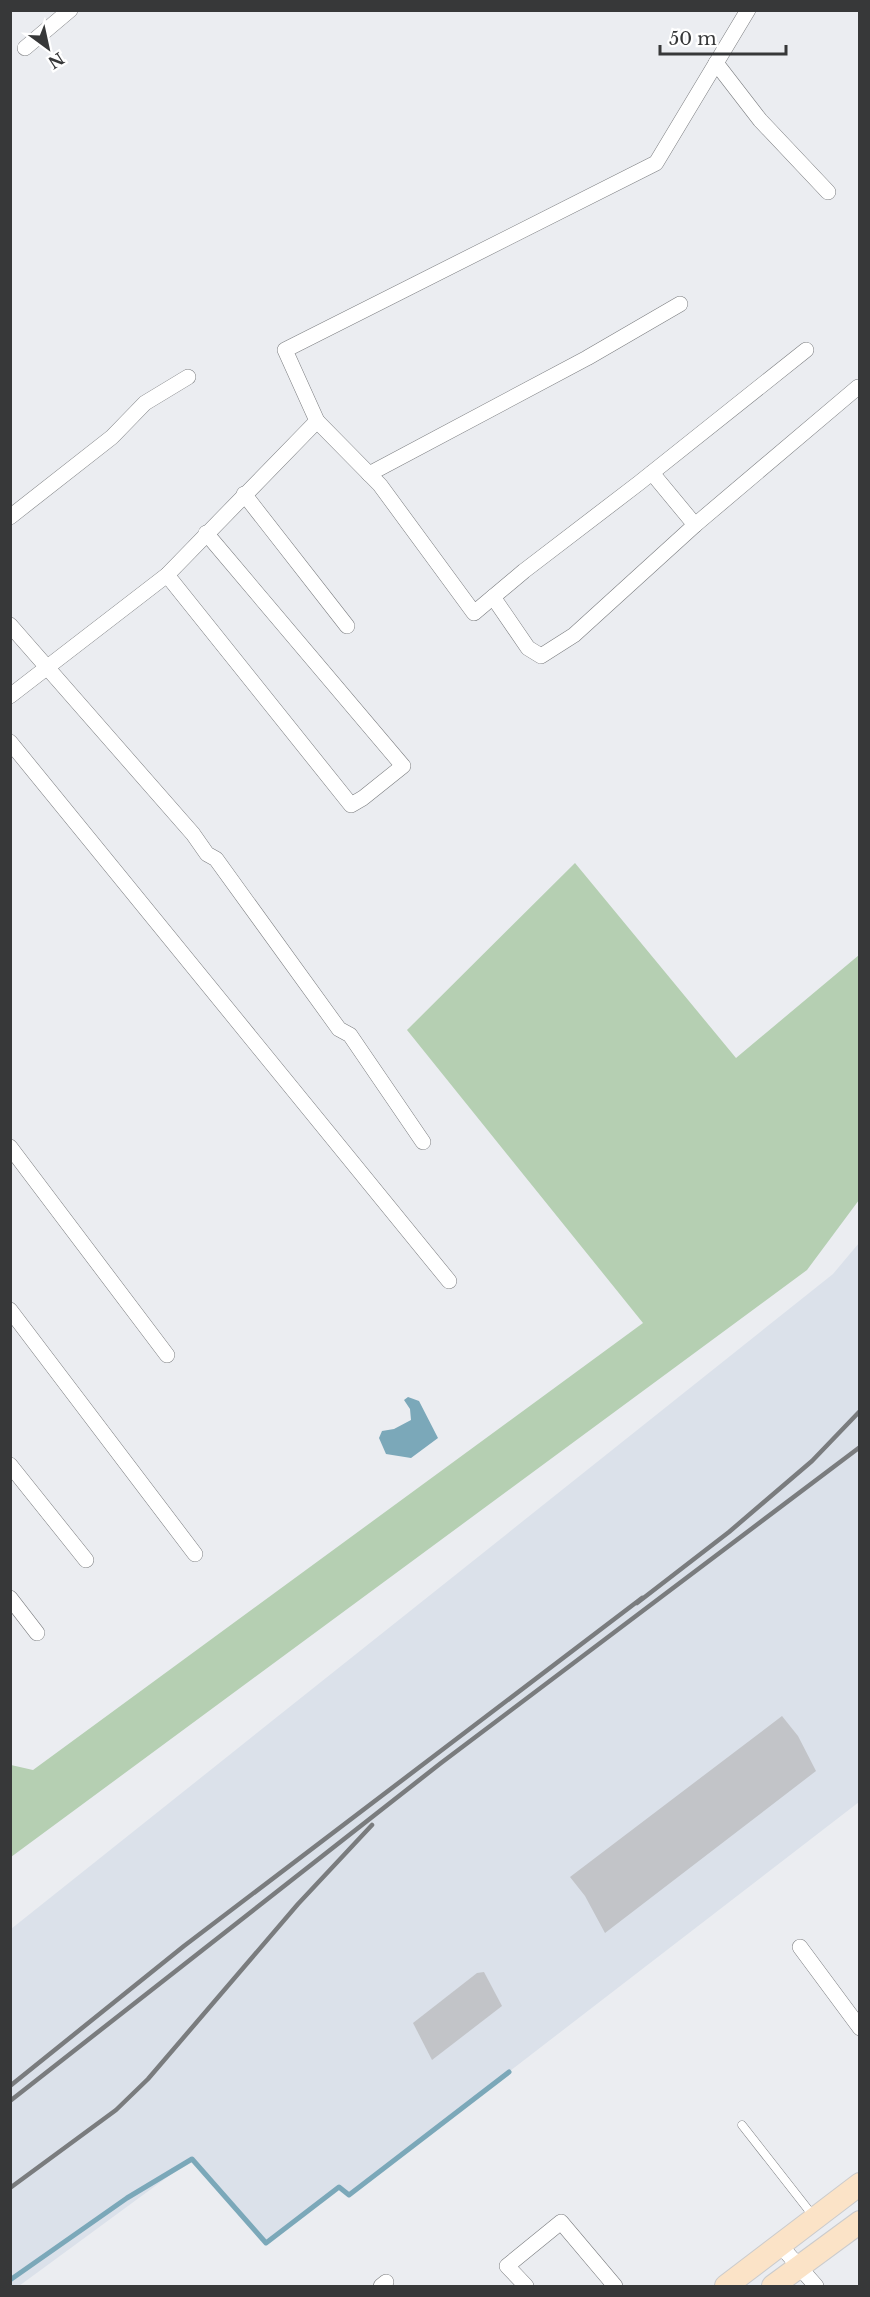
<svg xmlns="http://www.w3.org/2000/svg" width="870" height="2297" viewBox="0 0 870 2297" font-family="'Libre Baskerville',serif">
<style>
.built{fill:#dbe1ea}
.green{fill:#b5cfb2}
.water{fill:#7ba8b9}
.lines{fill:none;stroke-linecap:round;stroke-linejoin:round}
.stream{stroke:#7ba8b9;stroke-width:5}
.building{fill:#c2c4c8}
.service-casing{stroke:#7a7c7f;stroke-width:9}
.minor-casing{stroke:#7a7c7f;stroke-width:16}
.primary-casing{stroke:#cbcbcc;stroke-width:24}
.service{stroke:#fff;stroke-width:8}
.minor{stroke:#fff;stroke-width:15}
.primary{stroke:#fbe3c7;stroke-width:22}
.rail{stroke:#7a7c7e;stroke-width:4.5}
</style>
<rect width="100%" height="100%" fill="#ebedf1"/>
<polygon class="built" points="859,1243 859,1802 349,2195 338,2187 266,2243 192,2159 19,2286 11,2286 11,1929 833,1274"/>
<polygon class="green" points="575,863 736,1058 859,955 859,1200 807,1270 11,1857 11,1765 33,1770 643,1323 407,1030"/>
<polygon class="water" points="408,1397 419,1401 438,1438 411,1458 386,1454 379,1438 382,1431 394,1429 411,1420 410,1409 404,1400"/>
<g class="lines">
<polyline class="stream" points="10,2280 127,2198 192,2159 266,2243 339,2187 349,2195 509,2072"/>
</g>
<g class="building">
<polygon points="782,1716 798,1736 816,1771 605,1933 585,1896 570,1877"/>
<polygon points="484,1972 502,2006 432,2060 413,2023 477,1973"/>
</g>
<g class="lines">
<defs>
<polyline id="service" points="742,2125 814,2217"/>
<g id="minor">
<polyline points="25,48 70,10"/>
<polyline points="716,63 760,120 828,192"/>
<polyline points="317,421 380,485 474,613 524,571 639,483 806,350"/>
<polyline points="652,473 695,525 858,387 860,389"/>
<polyline points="369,474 587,358 680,304"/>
<polyline points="244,494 347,626"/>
<polyline points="10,517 112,437 145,403 188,377"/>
<polyline points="167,575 351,805 363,798 403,766 206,533"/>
<polyline points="493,597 528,648 541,656 574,635 695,525"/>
<polyline points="10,625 193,834 207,854 216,859 339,1029 350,1035 423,1142"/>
<polyline points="10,696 167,575 317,421 285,350 656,163 748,10"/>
<polyline points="10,742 449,1281"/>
<polyline points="10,1147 167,1355"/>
<polyline points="10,1310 195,1554"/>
<polyline points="10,1465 86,1560"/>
<polyline points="10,1598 37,1633"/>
<polyline points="800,1947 860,2028"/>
<polyline points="780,2245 816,2286"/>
<polyline points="381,2286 386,2282"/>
<polyline points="526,2286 507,2266 561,2222 615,2286"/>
</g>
<g id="primary">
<polyline points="726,2286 860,2184"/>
<polyline points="773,2286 860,2222"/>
</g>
</defs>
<use href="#service" class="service-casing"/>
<use href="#minor" class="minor-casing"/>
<use href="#primary" class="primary-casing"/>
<use href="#service" class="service"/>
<use href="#minor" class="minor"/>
<use href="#primary" class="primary"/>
<g class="rail">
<polyline points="637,1603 729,1532 812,1461 860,1411"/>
<polyline points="10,2086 184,1946 642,1598"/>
<polyline points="10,2101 441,1763 860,1447"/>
<polyline points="10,2188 116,2110 148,2079 298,1904 372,1825"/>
</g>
</g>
<rect width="870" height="2297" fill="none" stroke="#373839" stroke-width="24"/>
<g transform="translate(48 48) rotate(147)" stroke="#ffffff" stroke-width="4.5" paint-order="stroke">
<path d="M0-4.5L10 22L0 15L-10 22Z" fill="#373839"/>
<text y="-9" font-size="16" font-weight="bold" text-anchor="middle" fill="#373839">N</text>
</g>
<path d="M660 45v9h126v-9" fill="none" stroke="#373839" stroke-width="3"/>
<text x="669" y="45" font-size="18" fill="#373839" stroke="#ffffff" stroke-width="4.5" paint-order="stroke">50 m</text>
</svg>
